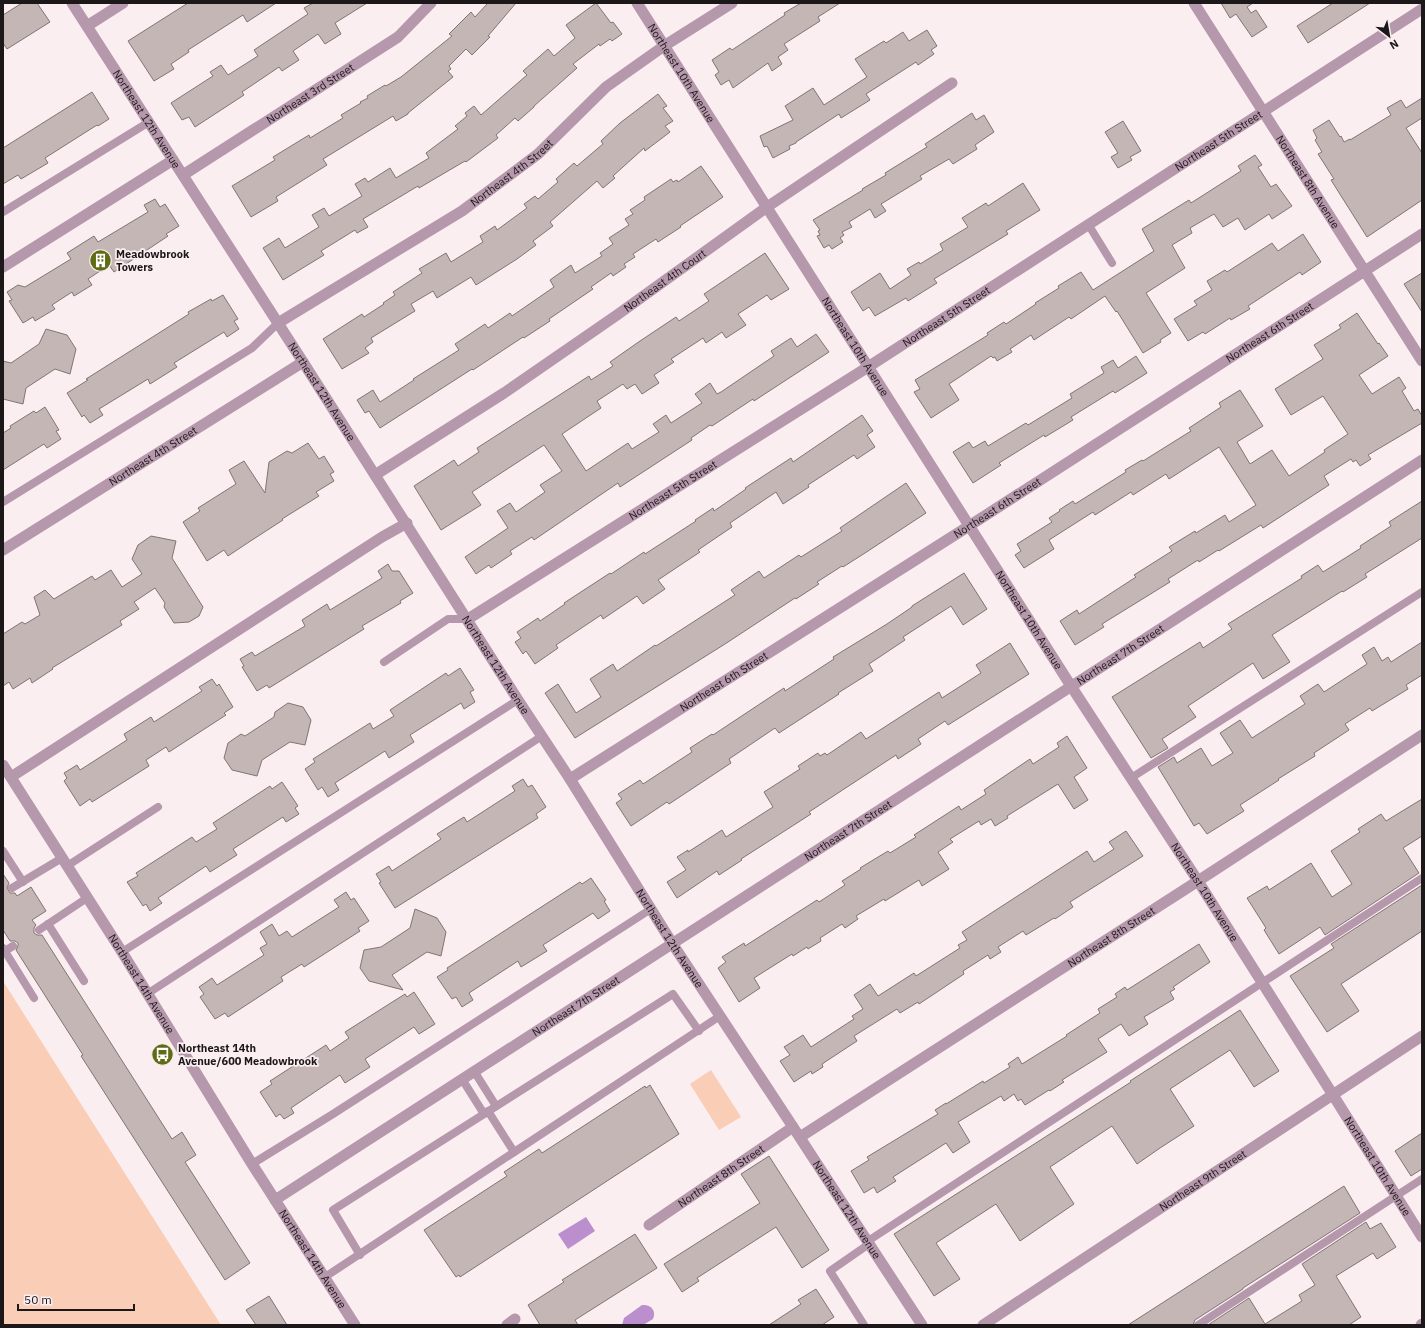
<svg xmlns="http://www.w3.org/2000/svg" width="1425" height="1328" viewBox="0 0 1425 1328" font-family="'IBM Plex Sans',sans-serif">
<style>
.green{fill:#facdb7}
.water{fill:#bb8fcd}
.building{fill:#c3b6b4;stroke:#817574}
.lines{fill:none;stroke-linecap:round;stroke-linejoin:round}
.service{stroke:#b698ac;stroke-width:8}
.minor{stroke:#b698ac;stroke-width:11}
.tertiary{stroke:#b698ac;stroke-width:11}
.labels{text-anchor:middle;stroke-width:3.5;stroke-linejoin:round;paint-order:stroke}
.street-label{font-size:11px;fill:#1c1718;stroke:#fbeef1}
.poi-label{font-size:11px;font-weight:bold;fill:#1c1718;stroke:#fbeef1;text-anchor:start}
</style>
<rect width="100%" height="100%" fill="#fbeef1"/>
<g class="green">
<polygon points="3,981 221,1325 3,1325"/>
<polygon points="711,1070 741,1117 719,1130 690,1084"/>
</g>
<g class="water">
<polygon points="586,1217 595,1231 568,1249 558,1234"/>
<path d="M642,1305C650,1304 657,1310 653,1319L643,1325H622L624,1318Z"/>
</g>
<g class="building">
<polygon points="22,3 37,3 50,22 7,49 3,43 3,15"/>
<polygon points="188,3 276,3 247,22 243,15 188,50 189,52 171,64 174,69 154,81 128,41"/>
<polygon points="313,3 367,3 335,23 341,34 325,44 318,34 293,51 299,60 282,71 279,67 242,92 244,95 195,127 189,117 182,120 171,103 213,76 210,72 221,65 228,75 258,56 254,50 308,14 304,8"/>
<polygon points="488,3 516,3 488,36 490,37 472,55 466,49 449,66 451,69 448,71 453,77 408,113 408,114 396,121 393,116 323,159 327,165 276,197 278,201 251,217 232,186 275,160 273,157 309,135 310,138 343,118 341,115 361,103 360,102 368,98 367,96 385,85 386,86 401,77 452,36 449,34 471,12 475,17"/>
<polygon points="596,3 611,23 613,22 622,34 612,41 610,39 600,46 599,44 573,64 577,68 534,106 534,107 518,121 515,118 496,135 498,138 466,162 465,161 419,188 418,186 363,219 368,227 357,233 355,230 321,251 324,255 283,280 263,248 279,238 285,248 319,227 312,215 324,208 329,216 362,196 355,184 365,178 368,182 390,168 396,178 429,158 426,153 458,129 455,126 467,116 465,113 474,106 481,115 527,75 523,71 548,49 554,56 575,38 566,25"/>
<polygon points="801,3 840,3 818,17 820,21 784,44 788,50 778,57 782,64 772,71 768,63 733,88 729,80 721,85 715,75 719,72 712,60 730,48 732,50 785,15 784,13"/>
<polygon points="1221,3 1253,3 1247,7 1251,13 1256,10 1267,27 1252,37 1236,14 1230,18"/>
<polygon points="1333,3 1370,3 1308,43 1297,26"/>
<polygon points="927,30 937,46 931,50 934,54 918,65 916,62 866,94 870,100 841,118 839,114 796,142 796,143 789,146 790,149 773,158 767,146 764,147 760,136 793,120 785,106 813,88 824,105 867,77 855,59 884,41 886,43 903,32 909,41"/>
<polygon points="92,92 109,119 98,126 97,125 45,158 48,163 21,179 18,175 3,184 3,148"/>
<polygon points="658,94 667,106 663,108 673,121 665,126 670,132 645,151 644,148 613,176 615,178 603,188 597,181 550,222 553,226 533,241 536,245 517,259 476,285 471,277 437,298 433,291 411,304 415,311 371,338 373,342 365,348 369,353 342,369 323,339 362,314 364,317 384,304 383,303 395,295 393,292 422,273 419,269 446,253 451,262 483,242 480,236 495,226 497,230 527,208 524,204 535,196 538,199 558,182 556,179 574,163 577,166 603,144 601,141 620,123"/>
<polygon points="1422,98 1422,118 1406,128 1422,153 1422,200 1367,237 1331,180 1334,179 1318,154 1322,152 1315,140 1317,138 1313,130 1329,120 1340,137 1341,136 1344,142 1350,139 1350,140 1391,115 1387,108 1401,100 1406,108"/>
<polygon points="972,113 976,120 984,115 994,132 975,145 977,149 953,164 949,159 920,176 922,179 881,204 886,211 875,218 870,209 849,222 852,227 842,232 844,235 840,238 843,242 832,249 829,245 824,248 817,236 820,235 818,231 820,230 813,220 863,190 862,189 886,175 885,173 927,147 925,144"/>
<polygon points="1123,121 1141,151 1130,157 1132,160 1118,168 1111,157 1118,153 1105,132"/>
<polygon points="1255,155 1262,165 1258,167 1271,187 1276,184 1292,206 1272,219 1269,214 1245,230 1238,218 1223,227 1214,214 1190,228 1192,233 1172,245 1185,268 1146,293 1171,333 1160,340 1161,342 1143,353 1117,311 1116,312 1105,296 1071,319 1069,317 1034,340 1031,335 1010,349 1012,352 997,361 995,357 993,358 991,356 949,384 959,400 931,418 914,392 920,389 915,380 988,335 987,333 1004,322 1006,324 1036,304 1035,303 1059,288 1058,286 1081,272 1093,290 1154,251 1142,229 1189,200 1191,203 1241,171 1238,166"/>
<polygon points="701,166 723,197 680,226 681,227 658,242 656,239 633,254 635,257 624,264 626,267 613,276 611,273 591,287 593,289 549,319 550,321 524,338 523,337 473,370 472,369 380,428 369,411 365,413 357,400 373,390 380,402 414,380 413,379 459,350 455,344 485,324 488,328 510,313 512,316 554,287 550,280 571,265 575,273 602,256 600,253 613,244 609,238 629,225 625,219 633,214 630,210 645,200 644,197 671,179 673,182 677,180 678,182"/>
<polygon points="1023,183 1040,210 1006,231 1008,234 934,279 937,283 908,301 906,298 875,316 869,307 863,311 851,292 880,273 890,289 911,275 907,269 919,262 920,264 943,250 940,244 968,227 962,218 986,203 988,206"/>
<polygon points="155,199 160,207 165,204 179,226 166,234 168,236 114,272 109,265 88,279 92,285 74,296 72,292 52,305 55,309 35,321 33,317 23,323 9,301 12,300 7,292 18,285 25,287 71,259 67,253 94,236 98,242 148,212 144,205"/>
<polygon points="1303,234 1321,262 1302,275 1300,272 1248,306 1250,309 1231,320 1230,318 1205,334 1203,332 1188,341 1174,319 1197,305 1194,301 1212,290 1207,281 1225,270 1227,272 1272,243 1278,251"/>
<polygon points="765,253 789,289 771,300 767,295 738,314 746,325 726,338 722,332 706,343 703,338 671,359 674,362 654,375 659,383 642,394 635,384 627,389 623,384 597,401 601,408 562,434 586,471 628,443 632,449 659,432 653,424 666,415 671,423 702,403 695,394 710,383 717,394 721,392 774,356 771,351 791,338 797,347 816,334 829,352 754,401 753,399 712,426 710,425 691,438 692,440 620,487 618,483 534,540 532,537 510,551 512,554 491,568 489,565 476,574 465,557 508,528 497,511 510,503 516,512 545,492 540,485 562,471 544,445 472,492 481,505 441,530 414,486 454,460 458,466 479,452 477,448 589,376 591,380 613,366 610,362 640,341 676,317 679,321 709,301 704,294"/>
<polygon points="1422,273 1422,312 1404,284"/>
<polygon points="223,295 238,319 234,321 239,329 227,337 224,332 174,363 177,367 150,384 148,379 99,409 103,415 90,423 84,415 82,417 67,393 88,380 86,379 189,314 188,312 211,299 212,301"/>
<polygon points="1357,313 1378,344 1379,343 1388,356 1359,375 1372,394 1399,377 1406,388 1402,391 1414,411 1418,409 1422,416 1422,423 1368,455 1371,459 1360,466 1356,460 1353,462 1351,459 1324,476 1329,485 1263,528 1261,525 1219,551 1218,550 1199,562 1198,560 1168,579 1170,582 1102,624 1104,627 1075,645 1060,621 1077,610 1079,614 1136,577 1134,575 1172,551 1169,547 1195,531 1196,533 1225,515 1229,522 1256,505 1219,447 1169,479 1166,474 1133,495 1131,492 1095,515 1093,512 1049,540 1054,549 1024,568 1015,555 1021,551 1017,544 1052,522 1049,518 1060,511 1059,510 1073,501 1075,504 1126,472 1125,470 1142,460 1143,461 1191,431 1189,428 1221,407 1219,403 1240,390 1263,426 1237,442 1250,464 1272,450 1289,476 1325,452 1324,450 1348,434 1323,396 1291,415 1275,389 1323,359 1314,345 1341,328 1339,325"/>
<polygon points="46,329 67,335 76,349 70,374 55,369 26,388 23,404 3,399 3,361 11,363 39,344"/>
<polygon points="1136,356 1147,373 1115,393 1113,391 1071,417 1073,420 1045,437 1044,435 999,463 1001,465 973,483 953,452 969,442 973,448 985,441 988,446 1026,423 1028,425 1072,398 1070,394 1104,373 1101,367 1113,360 1118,368"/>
<polygon points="45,407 59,430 56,431 61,439 47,448 44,444 3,470 3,433 11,428 10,426 34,411 36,413"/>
<polygon points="862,415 873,431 867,435 875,447 857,459 854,455 808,485 809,487 783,504 776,492 730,523 732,527 698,550 700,552 658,580 665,589 643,604 637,596 603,619 601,615 556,645 558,648 535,664 526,651 523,654 515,642 521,638 517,632 538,618 540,621 565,604 564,603 610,573 611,574 644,552 645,554 696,521 695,520 713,508 714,511 746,489 745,488 791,458 793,462"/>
<polygon points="308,443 319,459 324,456 334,472 330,474 334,481 316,492 319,496 282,519 283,520 249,542 228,556 224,550 207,561 183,522 200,511 198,508 236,484 229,470 244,461 265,493 269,462 287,451 292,453"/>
<polygon points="906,483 926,513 865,553 843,567 842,566 817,582 819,584 796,599 795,598 725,644 575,738 545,693 558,684 576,713 601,697 590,679 613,664 617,671 655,645 656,646 735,595 731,590 759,571 764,578 799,555 801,557 842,531 840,528"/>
<polygon points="1422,501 1422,538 1365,574 1367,577 1343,592 1342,591 1272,635 1290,662 1263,679 1253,663 1188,706 1196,717 1162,739 1168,748 1151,758 1112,697 1200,642 1203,648 1232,629 1228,624 1302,578 1301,576 1318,565 1323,572 1361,548 1360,546 1391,526 1389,522"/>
<polygon points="151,536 176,541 172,558 203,607 199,616 189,622 174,623 164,607 165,603 155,588 134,602 139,609 120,621 122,625 52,668 53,669 32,683 30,678 13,689 9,682 3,686 3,634 22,622 25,624 40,615 34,597 45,590 54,599 92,576 95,580 111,570 122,587 142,574 132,559 138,545"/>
<polygon points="388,564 392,571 399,571 413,593 400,601 401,603 362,626 364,629 269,688 267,685 257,691 242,667 244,666 240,659 252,652 255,656 305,626 302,620 327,604 330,610 382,578 378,571"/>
<polygon points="964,573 987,609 963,625 951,606 903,637 905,640 869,664 873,671 838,693 839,694 779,733 775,728 729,759 731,763 669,804 667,802 631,826 616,803 622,799 618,794 640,780 643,784 692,752 690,748 712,734 713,735 784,688 785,691 834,659 833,657 887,624 912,607 912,606"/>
<polygon points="1422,642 1422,675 1406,685 1408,689 1372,711 1370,708 1345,724 1349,730 1314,753 1315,756 1278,779 1279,780 1240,805 1244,811 1207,834 1199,823 1194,826 1158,767 1174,757 1177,763 1201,748 1212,766 1233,753 1220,733 1240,720 1252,738 1305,704 1300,696 1318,684 1324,692 1367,664 1362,655 1374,647 1382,661 1388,657 1391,662"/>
<polygon points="1010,643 1029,674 948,725 945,721 918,739 921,744 898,759 896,755 809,812 811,814 741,859 742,860 719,875 717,871 677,898 667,882 686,870 677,857 688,850 688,852 722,830 726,837 773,807 764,792 800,769 798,766 818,753 820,756 825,753 827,755 861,732 866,739 939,692 942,698 981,673 976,665"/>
<polygon points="460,668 474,690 470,692 475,702 464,709 461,703 410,735 414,742 389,758 385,751 335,783 339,790 328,797 322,787 318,790 305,769 315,762 313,759 370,723 373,729 394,716 390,710 446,673 448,676"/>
<polygon points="212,679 217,686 219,684 233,707 224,713 226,715 169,752 166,747 146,760 149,766 92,802 90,799 80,806 64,781 67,778 64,773 77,765 80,770 127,740 124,734 151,717 154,722 202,691 199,687"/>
<polygon points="288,703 303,707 311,720 305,745 290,742 262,760 257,776 232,770 224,758 228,743 241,734 245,736 274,717 275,712"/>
<polygon points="1067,736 1087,768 1074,777 1088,800 1074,809 1058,784 1007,816 1008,818 995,826 991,819 981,825 979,821 950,839 953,842 938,852 949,869 922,886 919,880 885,901 884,899 856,916 858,919 845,928 842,924 820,938 821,941 808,949 807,947 793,956 792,954 754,978 760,988 739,1002 718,968 726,962 722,957 744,943 745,946 817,900 819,902 845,885 842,881 861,869 860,868 888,851 890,853 916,837 914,835 959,806 961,810 986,794 984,790 1030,759 1033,764 1059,747 1057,743"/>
<polygon points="523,779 528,787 532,785 546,807 536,814 538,818 395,908 379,883 381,882 376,874 389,866 392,871 441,839 437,834 464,817 467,822 515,791 512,786"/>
<polygon points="282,782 298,806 295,808 299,814 286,822 283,817 233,849 237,855 210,872 206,866 158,898 162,903 150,911 146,904 143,906 127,882 138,876 136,873 192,837 196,842 217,829 213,823 270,786 272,789"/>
<polygon points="1422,799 1422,836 1403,848 1419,873 1325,935 1320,927 1279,954 1264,930 1266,928 1247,898 1267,886 1269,890 1311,863 1332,897 1352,884 1331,851 1360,832 1358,829 1381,814 1386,821"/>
<polygon points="1126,831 1143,856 1070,902 1073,907 1055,919 1054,918 1026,935 1023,931 998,947 1001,952 990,959 988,955 963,971 964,974 919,1004 918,1002 900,1013 897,1009 854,1036 857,1041 822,1064 823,1067 812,1074 811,1071 794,1082 780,1061 790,1055 784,1047 803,1035 811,1047 854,1019 852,1016 863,1009 854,995 870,984 878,996 914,973 916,976 960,948 958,945 967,940 962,932 1087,851 1094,862 1114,849 1109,842"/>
<polygon points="3,874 9,883 7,888 10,893 15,893 17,896 31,887 46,911 32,920 36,925 34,928 34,933 37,935 42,935 172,1139 182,1132 196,1155 185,1162 250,1263 225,1280 81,1056 83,1055 16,950 18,946 18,943 15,941 10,941 3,930"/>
<polygon points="591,878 606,900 604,901 610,911 598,919 593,913 543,945 547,951 521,967 518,961 469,993 473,1000 462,1007 456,997 452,999 437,977 448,970 447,968 580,882 582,884"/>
<polygon points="1422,885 1422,931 1341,984 1359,1011 1327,1032 1290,976 1334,948 1331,944"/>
<polygon points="346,892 351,900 354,898 369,921 358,928 360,931 304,967 302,964 281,977 283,981 228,1017 225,1013 215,1019 200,997 204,994 199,987 212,978 217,985 264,955 260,948 267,944 260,932 272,924 279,936 287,931 292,937 339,907 334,900"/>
<polygon points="415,909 437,918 446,932 441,956 427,952 392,975 403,990 369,981 360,968 364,950 381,947 410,928"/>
<polygon points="1199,944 1210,962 1173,987 1175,989 1170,992 1174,999 1144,1017 1148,1024 1129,1036 1121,1024 1098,1039 1107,1052 1062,1080 1064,1082 1050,1091 1049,1090 1025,1105 1021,1099 1018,1101 1014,1094 1004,1101 1001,1096 958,1122 970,1142 953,1153 946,1143 893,1177 896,1181 877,1193 874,1187 864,1193 851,1171 869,1160 867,1157 938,1114 935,1110 946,1103 946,1104 983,1081 984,1083 1010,1067 1008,1064 1018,1057 1022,1064 1067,1036 1066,1035 1100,1013 1098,1009 1117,997 1115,994 1125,987 1127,990"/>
<polygon points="414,992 435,1024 419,1034 414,1027 365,1059 370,1067 345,1083 340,1075 291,1108 294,1113 284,1119 280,1114 276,1117 260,1092 272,1084 270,1081 326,1045 330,1051 349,1038 345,1032 405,994 407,997"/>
<polygon points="1240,1010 1279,1071 1254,1087 1230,1050 1170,1089 1194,1126 1160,1148 1137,1164 1112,1126 1050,1167 1074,1204 1020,1241 996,1204 936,1243 960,1279 934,1296 894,1234 1131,1082 1130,1081"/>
<polygon points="650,1085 679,1134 460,1277 459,1275 456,1277 424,1230 507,1176 504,1172 539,1149 542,1153 645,1086 646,1088"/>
<polygon points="1422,1133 1422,1169 1411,1176 1395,1151"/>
<polygon points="769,1156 829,1250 802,1268 776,1227 697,1278 699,1281 682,1292 664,1264 760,1203 741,1174"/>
<polygon points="1344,1186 1360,1213 1243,1288 1243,1289 1195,1320 1193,1325 1128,1325"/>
<polygon points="1366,1222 1370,1229 1381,1223 1396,1247 1377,1259 1373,1253 1336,1276 1361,1317 1349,1325 1208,1325 1249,1298 1265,1324 1302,1301 1299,1295 1315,1285 1302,1264"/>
<polygon points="635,1234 657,1268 575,1320 578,1325 540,1325 528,1305 564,1282 562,1280"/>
<polygon points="816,1289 834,1317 822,1325 769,1325 801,1304 798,1300"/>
<polygon points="269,1296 287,1325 256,1325 246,1310"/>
</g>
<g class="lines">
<g class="service">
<polyline points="3,212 149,122"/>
<polyline points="1088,224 1112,263"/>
<polyline points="3,502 252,348 278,323"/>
<polyline points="384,662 448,619 468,619"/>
<polyline points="1131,778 1422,592"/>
<polyline points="3,851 23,882"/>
<polyline points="67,866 158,807"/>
<polyline points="12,888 62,858"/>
<polyline points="48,924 84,981"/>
<polyline points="39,930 87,898"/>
<polyline points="3,948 34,998"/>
<polyline points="5,951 13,946"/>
<polyline points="122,952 518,700"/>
<polyline points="147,994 542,736"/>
<polyline points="474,1071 496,1106"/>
<polyline points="462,1079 484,1114"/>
<polyline points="488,1111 514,1152"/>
<polyline points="252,1164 333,1114 651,909"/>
<polyline points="868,1241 1422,878"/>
<polyline points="360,1255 333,1210 673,994 699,1031"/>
<polyline points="325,1277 720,1016"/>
<polyline points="864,1325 830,1271 869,1244"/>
<polyline points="1198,1325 1422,1179"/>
</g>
<g class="minor">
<path id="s1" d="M72,3L303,362L518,700L570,779L672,943L793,1127L922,1325"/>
<polyline points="87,26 123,3"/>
<path id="s2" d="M183,175L398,37L431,3"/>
<polyline points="3,267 173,160"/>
<path id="s3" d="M278,323L462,211L538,154L606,87L664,46L732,3"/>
<path id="s4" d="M375,475L504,393L617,315L767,207L952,83"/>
<path id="s5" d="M3,550L303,362"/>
<path id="s6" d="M468,619L868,367L1422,9"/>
<polyline points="11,777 382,537 407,523"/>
<path id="s7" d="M570,779L969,526L1422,234"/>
<path id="s8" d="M1333,1095L1422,1237"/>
<path id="s9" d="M800,1137L1198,881L1422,735"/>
<path id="s10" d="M275,1200L1422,460"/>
<path id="s11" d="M649,1225L793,1127"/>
<polyline points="507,1325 515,1319"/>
<polyline points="1421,1325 1422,1324"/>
</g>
<g class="tertiary">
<path id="s12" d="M637,3L1071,686L1198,881L1333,1095"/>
<path id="s13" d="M1194,3L1422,361"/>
<path id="s14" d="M3,765L122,952L252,1164L355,1325"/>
<path id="s15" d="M983,1325L1422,1036"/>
</g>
</g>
<defs>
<symbol id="building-disc" viewBox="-11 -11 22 22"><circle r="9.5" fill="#5f6c15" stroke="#fbeef1"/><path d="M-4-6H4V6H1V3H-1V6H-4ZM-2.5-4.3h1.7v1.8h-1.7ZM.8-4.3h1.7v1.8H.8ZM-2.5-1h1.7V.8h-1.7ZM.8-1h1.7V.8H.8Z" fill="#fff"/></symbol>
<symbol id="bus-disc" viewBox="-11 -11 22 22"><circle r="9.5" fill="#5f6c15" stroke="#fbeef1"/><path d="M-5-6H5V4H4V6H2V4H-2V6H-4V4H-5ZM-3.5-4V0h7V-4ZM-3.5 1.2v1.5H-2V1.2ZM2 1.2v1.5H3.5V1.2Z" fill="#fff"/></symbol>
</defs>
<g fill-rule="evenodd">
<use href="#building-disc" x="88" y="248" width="25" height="25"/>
<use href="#bus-disc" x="150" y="1042" width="25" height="25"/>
</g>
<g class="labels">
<g class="street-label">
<text dy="4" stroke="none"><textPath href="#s12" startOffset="83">Northeast 10th Avenue</textPath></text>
<text dy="4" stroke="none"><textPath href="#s2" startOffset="151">Northeast 3rd Street</textPath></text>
<text dy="4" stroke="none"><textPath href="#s1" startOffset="138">Northeast 12th Avenue</textPath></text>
<text dy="4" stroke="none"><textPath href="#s6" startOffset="890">Northeast 5th Street</textPath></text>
<text dy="4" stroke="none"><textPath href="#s3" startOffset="278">Northeast 4th Street</textPath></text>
<text dy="4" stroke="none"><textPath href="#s13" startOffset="212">Northeast 8th Avenue</textPath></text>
<text dy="4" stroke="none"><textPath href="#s4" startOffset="349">Northeast 4th Court</textPath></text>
<text dy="4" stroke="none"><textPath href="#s6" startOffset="566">Northeast 5th Street</textPath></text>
<text dy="4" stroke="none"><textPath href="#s7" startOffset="830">Northeast 6th Street</textPath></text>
<text dy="4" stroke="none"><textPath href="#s12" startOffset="407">Northeast 10th Avenue</textPath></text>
<text dy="4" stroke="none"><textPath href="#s1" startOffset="462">Northeast 12th Avenue</textPath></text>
<text dy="4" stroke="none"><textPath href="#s5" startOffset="177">Northeast 4th Street</textPath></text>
<text dy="4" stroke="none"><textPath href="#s6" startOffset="242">Northeast 5th Street</textPath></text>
<text dy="4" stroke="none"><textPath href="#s7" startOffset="506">Northeast 6th Street</textPath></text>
<text dy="4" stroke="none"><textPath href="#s12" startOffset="731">Northeast 10th Avenue</textPath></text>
<text dy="4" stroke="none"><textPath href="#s10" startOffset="1006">Northeast 7th Street</textPath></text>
<text dy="4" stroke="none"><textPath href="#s1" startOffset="786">Northeast 12th Avenue</textPath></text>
<text dy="4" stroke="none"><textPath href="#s7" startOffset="182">Northeast 6th Street</textPath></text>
<text dy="4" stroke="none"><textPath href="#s10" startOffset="682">Northeast 7th Street</textPath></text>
<text dy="4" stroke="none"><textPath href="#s12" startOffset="1055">Northeast 10th Avenue</textPath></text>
<text dy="4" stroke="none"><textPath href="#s9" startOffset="370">Northeast 8th Street</textPath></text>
<text dy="4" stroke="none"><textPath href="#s1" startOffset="1110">Northeast 12th Avenue</textPath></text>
<text dy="4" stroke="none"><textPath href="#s14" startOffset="259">Northeast 14th Avenue</textPath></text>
<text dy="4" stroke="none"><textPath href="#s10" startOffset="358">Northeast 7th Street</textPath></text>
<text dy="4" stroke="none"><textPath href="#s8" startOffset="84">Northeast 10th Avenue</textPath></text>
<text dy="4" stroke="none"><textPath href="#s11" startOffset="87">Northeast 8th Street</textPath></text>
<text dy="4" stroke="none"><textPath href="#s15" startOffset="263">Northeast 9th Street</textPath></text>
<text dy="4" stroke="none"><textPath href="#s1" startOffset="1434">Northeast 12th Avenue</textPath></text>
<text dy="4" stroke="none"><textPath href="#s14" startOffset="583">Northeast 14th Avenue</textPath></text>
</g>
<g class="poi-label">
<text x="116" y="258">Meadowbrook<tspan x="116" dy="13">Towers</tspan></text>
<text x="178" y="1052">Northeast 14th<tspan x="178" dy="13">Avenue/600 Meadowbrook</tspan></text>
</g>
</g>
<rect width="1425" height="1328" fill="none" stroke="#1c1718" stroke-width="8"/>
<g transform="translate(1389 36) rotate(149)" stroke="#fbeef1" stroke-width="3" paint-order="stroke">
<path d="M0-3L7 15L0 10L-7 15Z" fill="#1c1718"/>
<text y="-6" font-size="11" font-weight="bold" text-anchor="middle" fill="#1c1718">N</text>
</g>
<path d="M18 1304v6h116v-6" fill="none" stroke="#1c1718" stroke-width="2"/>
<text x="24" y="1304" font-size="12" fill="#1c1718" stroke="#fbeef1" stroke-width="3" paint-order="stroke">50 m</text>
</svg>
